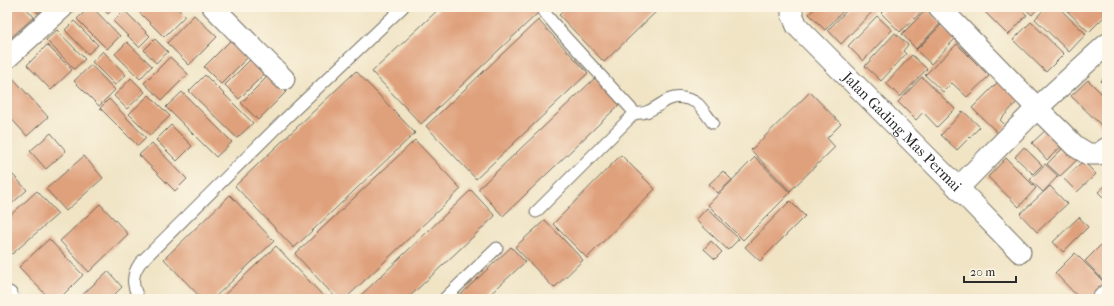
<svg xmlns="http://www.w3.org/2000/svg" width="1114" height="306" viewBox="0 0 1114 306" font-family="'IM FELL French Canon',serif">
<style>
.building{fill:#dfa07b}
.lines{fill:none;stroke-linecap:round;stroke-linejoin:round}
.service-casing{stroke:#706c61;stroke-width:13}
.minor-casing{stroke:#706c61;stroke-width:23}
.trunk-casing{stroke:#706c61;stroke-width:24}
.service{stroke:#fff;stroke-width:11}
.minor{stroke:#fff;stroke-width:21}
.trunk{stroke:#fff;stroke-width:22}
.labels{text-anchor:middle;stroke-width:3;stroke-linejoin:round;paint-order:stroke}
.street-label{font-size:15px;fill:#2b2b2b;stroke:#fcf5e5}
</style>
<rect width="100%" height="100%" fill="#fcf5e5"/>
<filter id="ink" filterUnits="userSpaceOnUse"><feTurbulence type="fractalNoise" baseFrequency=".025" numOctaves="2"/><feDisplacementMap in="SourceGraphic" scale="8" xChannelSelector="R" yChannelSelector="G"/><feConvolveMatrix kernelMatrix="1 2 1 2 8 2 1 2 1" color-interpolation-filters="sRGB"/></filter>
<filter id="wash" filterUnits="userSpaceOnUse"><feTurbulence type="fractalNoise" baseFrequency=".012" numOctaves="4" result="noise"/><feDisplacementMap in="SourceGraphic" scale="16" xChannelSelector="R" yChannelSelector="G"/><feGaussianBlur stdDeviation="0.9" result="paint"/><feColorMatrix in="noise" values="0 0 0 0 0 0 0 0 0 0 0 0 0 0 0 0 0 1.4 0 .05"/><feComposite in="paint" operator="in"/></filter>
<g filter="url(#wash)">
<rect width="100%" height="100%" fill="#f0e4c5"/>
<g id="blocks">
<g class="building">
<polygon points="7,7 25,7 34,17 7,41"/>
<polygon points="33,7 45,7 38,13"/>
<polygon points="90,7 92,7 120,36 107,49 77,19"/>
<polygon points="101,7 115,7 108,14"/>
<polygon points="134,7 176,7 185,16 164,37"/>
<polygon points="441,7 532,7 538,13 421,124 372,72"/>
<polygon points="567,7 661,7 604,62 559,15"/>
<polygon points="816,7 847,7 825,30 809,14"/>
<polygon points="850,7 872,7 874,10 841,44 828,30"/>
<polygon points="874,7 882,7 878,11"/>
<polygon points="887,7 927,7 900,32 881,13"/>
<polygon points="986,7 1018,7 1027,15 1008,35 983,10"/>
<polygon points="1023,7 1039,7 1032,15"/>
<polygon points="1046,7 1058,7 1086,34 1069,52 1035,19"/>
<polygon points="1063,7 1099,7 1107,14 1089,32"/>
<polygon points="927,9 941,23 916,49 902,34"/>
<polygon points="124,10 150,36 139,47 113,21"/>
<polygon points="194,15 217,37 189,65 167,43"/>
<polygon points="877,16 892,30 863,61 848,46"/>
<polygon points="538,20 588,73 476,179 426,126"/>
<polygon points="74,21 98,45 88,54 65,30"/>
<polygon points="1031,22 1064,54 1046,72 1013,40"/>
<polygon points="941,25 955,39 931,64 916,50"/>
<polygon points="57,30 85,59 74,69 46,40"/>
<polygon points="895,33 908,45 903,51 906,54 881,81 865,66"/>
<polygon points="155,39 168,52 156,63 144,50"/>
<polygon points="231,40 248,57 221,84 204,67"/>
<polygon points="127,42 152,66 140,79 115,54"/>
<polygon points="957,44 989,76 967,97 952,83 943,92 925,75"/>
<polygon points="47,45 72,70 51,90 27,65"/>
<polygon points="103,51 126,75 115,85 92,62"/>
<polygon points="912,55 927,69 900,97 886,83"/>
<polygon points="170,57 188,74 162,100 144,83"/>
<polygon points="252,58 266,72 239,99 225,85"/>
<polygon points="91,65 115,90 99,106 74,81"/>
<polygon points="356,71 415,133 294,248 235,186"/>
<polygon points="205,75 253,123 237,138 189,91"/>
<polygon points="269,75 286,92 258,120 241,103"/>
<polygon points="1107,75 1107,87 1101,81"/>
<polygon points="11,76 48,117 27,136 7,114 7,79"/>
<polygon points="922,77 955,109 937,127 923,112 916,120 898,102"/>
<polygon points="131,78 145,92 127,109 114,96"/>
<polygon points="595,78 620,104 503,216 478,189"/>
<polygon points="1001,79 1021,98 1000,120 1006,126 999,134 972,108"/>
<polygon points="1088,80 1107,99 1107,123 1103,127 1071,96"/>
<polygon points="182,92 232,142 216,157 166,107"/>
<polygon points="810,92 841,124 827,138 835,147 790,191 751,150"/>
<polygon points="149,95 170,116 150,135 129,114"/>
<polygon points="109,99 146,138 138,146 100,108"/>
<polygon points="963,111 980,127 957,150 941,135"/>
<polygon points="171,125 192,146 177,161 156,140"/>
<polygon points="1050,126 1066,142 1047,160 1032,143"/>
<polygon points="51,133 66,151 46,169 30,151"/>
<polygon points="415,140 461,189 345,299 337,299 295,254"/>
<polygon points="152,143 187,179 175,191 139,155"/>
<polygon points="1024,147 1042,165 1033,174 1015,157"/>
<polygon points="1064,147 1077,160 1060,176 1047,164"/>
<polygon points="621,155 655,189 587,258 553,224"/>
<polygon points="84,156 103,178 66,211 46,189"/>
<polygon points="755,157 790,193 743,240 708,205"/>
<polygon points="1006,158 1036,188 1019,207 988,177"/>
<polygon points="1083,161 1096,174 1077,192 1064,179"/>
<polygon points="1045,164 1058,176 1043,192 1030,180"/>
<polygon points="723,171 732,180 718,193 709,184"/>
<polygon points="12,174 27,190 7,208 7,179"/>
<polygon points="1107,184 1107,201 1098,192"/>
<polygon points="1050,186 1067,204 1037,232 1020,214"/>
<polygon points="471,190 495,216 407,299 357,299"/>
<polygon points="37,191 58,214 12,254 7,248 7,218"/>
<polygon points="230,195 274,241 213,299 202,299 164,259"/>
<polygon points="790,201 805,216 760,261 745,247"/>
<polygon points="100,204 128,234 89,272 60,241"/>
<polygon points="707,208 739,239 728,250 696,220"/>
<polygon points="1079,217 1088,227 1063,252 1053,242"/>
<polygon points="545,220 583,260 554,288 515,247"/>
<polygon points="49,239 83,275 59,299 50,299 19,267"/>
<polygon points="711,241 722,252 715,259 704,249"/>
<polygon points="1102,244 1107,250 1107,284 1085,261"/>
<polygon points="276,246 326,299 220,299"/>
<polygon points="511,247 525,262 485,299 456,299"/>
<polygon points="1075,253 1106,284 1091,299 1080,299 1055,273"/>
<polygon points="108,271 122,287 110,299 78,299"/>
</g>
</g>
</g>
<g filter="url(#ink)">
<use href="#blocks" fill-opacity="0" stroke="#706c61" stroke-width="1"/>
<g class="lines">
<defs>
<g id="service">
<path d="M540,7L559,30L635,113C654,116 664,94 683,98C689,99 693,100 698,104C703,109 708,117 713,123"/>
<polyline points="536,212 635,113"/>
<path d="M139,299C132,285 131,276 140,263L285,119L403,7"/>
<polyline points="444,299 497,248"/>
</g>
<g id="minor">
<polyline points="213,7 284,79"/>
<path id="s1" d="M792,7V14L797,26L958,188L1020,252"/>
<polyline points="939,7 1037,108 1075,146 1088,154 1099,154 1107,148"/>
<polyline points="7,58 63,7"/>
<polyline points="958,188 1037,108 1107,44"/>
<polyline points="1103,299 1107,295"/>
</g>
<polyline id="trunk" points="7,297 8,299"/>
</defs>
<use href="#service" class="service-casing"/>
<use href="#minor" class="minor-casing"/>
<use href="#trunk" class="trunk-casing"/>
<use href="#service" class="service"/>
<use href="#minor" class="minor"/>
<use href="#trunk" class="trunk"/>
</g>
</g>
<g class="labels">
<g class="street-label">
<text dy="5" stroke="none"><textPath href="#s1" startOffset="169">Jalan Gading Mas Permai</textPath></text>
</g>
</g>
<rect width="1114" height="306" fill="none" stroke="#fcf5e5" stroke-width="24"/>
<path d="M964 276v6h52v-6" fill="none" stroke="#2b2b2b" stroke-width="2"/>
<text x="970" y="276" font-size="12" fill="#2b2b2b" stroke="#fcf5e5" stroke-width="3" paint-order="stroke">20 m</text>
</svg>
